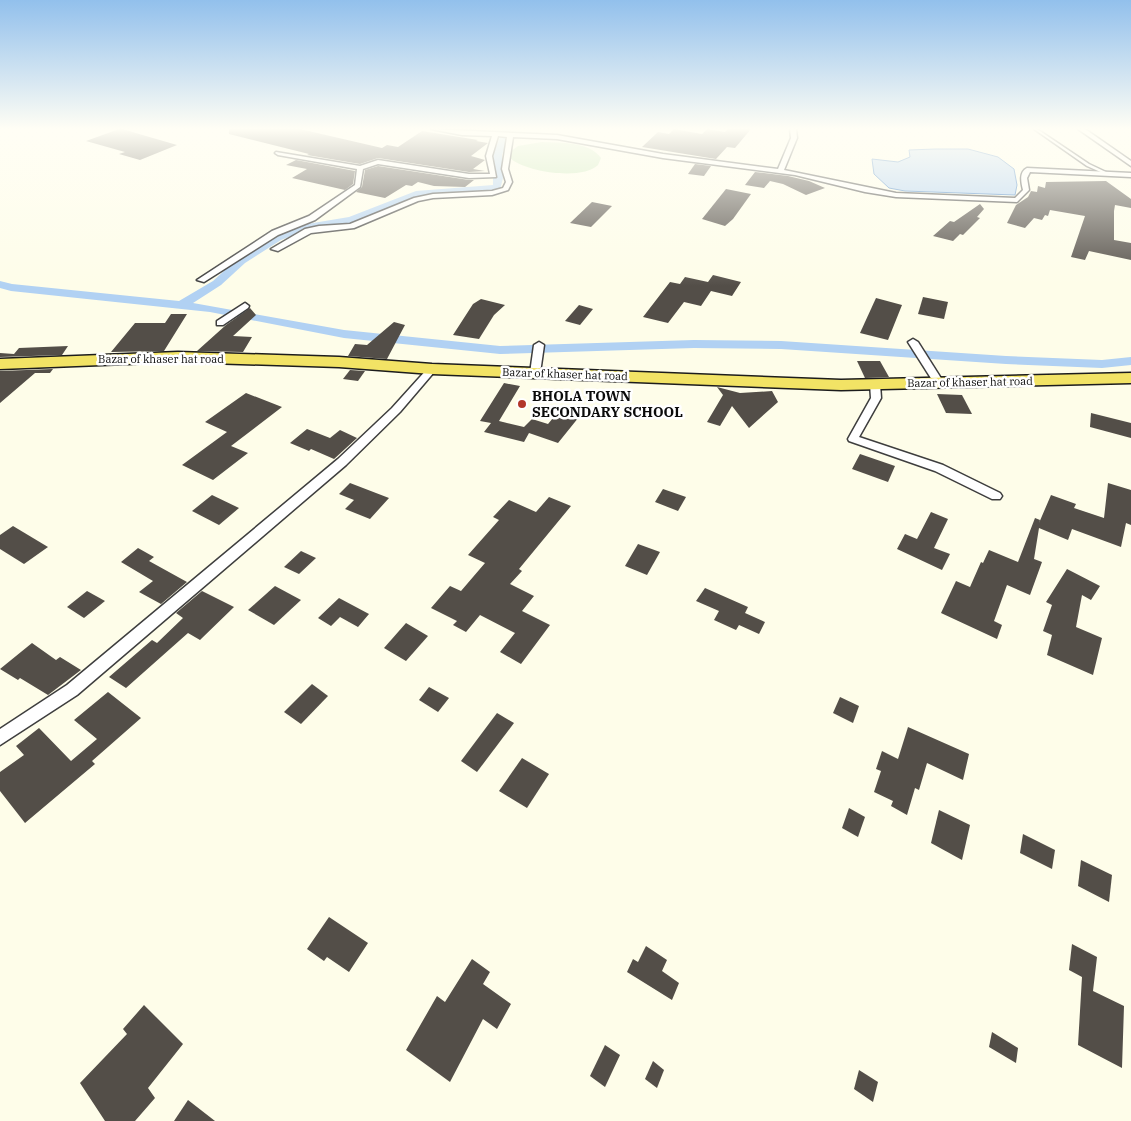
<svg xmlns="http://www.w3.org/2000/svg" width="1131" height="1121" viewBox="0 0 1131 1121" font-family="'IBM Plex Serif',serif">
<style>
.green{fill:#c8e6b6}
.water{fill:#b1d1f3;stroke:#3b7cc6}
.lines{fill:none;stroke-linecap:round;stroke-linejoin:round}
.canal{fill:#b1d1f3;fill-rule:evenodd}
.building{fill:#534e48}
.lane-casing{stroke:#3e3e3e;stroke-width:3}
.street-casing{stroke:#3e3e3e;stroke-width:3}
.primary-casing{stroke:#1c1c1c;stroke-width:3}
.lane{fill:#fff;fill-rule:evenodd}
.street{fill:#fff;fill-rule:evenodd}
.primary{fill:#f2e365;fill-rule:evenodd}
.poi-dot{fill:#b3372a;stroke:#fff;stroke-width:2}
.labels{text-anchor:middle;stroke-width:5;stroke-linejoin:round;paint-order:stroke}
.far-street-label{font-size:11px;fill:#0b0b0b;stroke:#fff}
.poi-label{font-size:14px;font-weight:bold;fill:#0b0b0b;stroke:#fff;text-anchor:start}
</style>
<rect width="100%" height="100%" fill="#fefde9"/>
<path class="green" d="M542,142C560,143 589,141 601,158C600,160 599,163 598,165C582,181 523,172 509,157L510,152L518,146Z"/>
<polygon class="water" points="935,149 968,149 998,157 1014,169 1017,185 1015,195 905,191 889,188 874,174 872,159 898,162 910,157 909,150"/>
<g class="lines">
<polygon class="canal" points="503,129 511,129 502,155 503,178 500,190 418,197 355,222 307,230 281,240 245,263 221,285 193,303 344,330 500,346 694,340 781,341 1006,356 1102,360 1131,357 1131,365 1102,368 1006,364 781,349 694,348 500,354 344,338 210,312 11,291 0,288 0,281 12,284 179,301 213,281 237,259 273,236 301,225 349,217 416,191 493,185 493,155"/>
</g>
<g class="building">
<polygon points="119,129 122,129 177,145 140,160 119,154 125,152 86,141"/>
<polygon points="229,129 300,129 382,148 387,145 398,147 422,131 478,140 476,141 488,143 471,156 485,160 473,169 485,171 469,172 378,158 360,164 307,155 309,154 229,134"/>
<polygon points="674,129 702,134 707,129 725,132 728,129 751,129 735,148 727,147 716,159 642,147 658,132 669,134"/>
<polygon points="296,160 355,171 353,184 345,190 292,178 307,169 286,165"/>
<polygon points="695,164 711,166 704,176 688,174"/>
<polygon points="378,166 469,180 474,180 465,187 434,186 418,182 412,186 406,185 385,198 356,192 362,187 365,170"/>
<polygon points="755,172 788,176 809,181 825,188 806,195 783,184 770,181 764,188 745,185"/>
<polygon points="1106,181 1131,199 1131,208 1115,205 1114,211 1114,240 1131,243 1131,260 1089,251 1085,260 1071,257 1085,216 1050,210 1048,216 1045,215 1042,220 1034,218 1025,228 1007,223 1016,205 1028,197 1031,191 1037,192 1038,186 1045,188 1046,182"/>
<polygon points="726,189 751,194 733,219 725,226 702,219"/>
<polygon points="592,202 612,206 591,227 570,223"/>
<polygon points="980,204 984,209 977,217 980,218 963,235 960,234 953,241 933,236 950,221 954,222"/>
<polygon points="713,275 741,282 732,296 711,291 701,306 684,302 668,323 643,317 670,282 680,284 685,277 708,282"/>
<polygon points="923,297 948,302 944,319 918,314"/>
<polygon points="876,298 902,305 888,340 860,333"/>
<polygon points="481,299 505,305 494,315 479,339 453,335 473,304"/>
<polygon points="579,305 593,309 580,325 565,321"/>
<polygon points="250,308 256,315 233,336 252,337 243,352 197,351 226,325"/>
<polygon points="171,314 187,314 164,351 111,352 135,323 165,323"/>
<polygon points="394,322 405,325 387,359 348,356 355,344 367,345"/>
<polygon points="68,346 62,355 0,357 0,353 14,354 19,348"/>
<polygon points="857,361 880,361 889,377 865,378"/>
<polygon points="53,369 50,373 35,373 0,403 0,371"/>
<polygon points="350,370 365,371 358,381 343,379"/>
<polygon points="504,383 520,386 499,421 524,427 532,419 548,424 563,406 583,412 558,443 529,433 524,442 484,432 491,423 480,421"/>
<polygon points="717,387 740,393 772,391 778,402 749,428 732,406 720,426 707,422 723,395"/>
<polygon points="246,393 282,407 231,446 248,453 213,480 182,465 227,432 205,422"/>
<polygon points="937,394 962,395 972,414 946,413"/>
<polygon points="1091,413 1131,423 1131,438 1090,427"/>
<polygon points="307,429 330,438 340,430 357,438 334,459 311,449 309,451 290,443"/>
<polygon points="860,454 895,466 888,482 852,469"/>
<polygon points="350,483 389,498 370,519 345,509 354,500 339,494"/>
<polygon points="1108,483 1131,490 1131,525 1126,523 1121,547 1072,529 1068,540 1039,528 1034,559 1042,562 1030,595 1007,585 994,621 1002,625 997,639 941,613 956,581 970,587 981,562 983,563 989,550 1018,562 1035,518 1040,520 1039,523 1051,495 1076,504 1074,508 1104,518"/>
<polygon points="663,489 686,497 678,511 655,502"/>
<polygon points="212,495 239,508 219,525 192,511"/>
<polygon points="549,497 571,506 519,569 522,571 510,584 534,596 522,611 550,625 521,664 500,652 515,633 480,615 466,632 453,625 457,621 431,608 450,586 461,591 485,563 468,555 499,520 493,517 509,500 536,512"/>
<polygon points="931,512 948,519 934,548 950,554 942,570 897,549 905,534 917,539"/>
<polygon points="13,526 48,547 24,564 0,549 0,535"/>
<polygon points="638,544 660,552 647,575 625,566"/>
<polygon points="138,548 154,557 149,561 187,582 161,604 139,592 153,581 121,562"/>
<polygon points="301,551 316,558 299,574 284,567"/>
<polygon points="1067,569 1100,586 1091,600 1082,595 1076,627 1102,638 1093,675 1047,655 1052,635 1043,631 1052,605 1046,602"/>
<polygon points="275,586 301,600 274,625 248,610"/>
<polygon points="705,588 748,607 745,613 765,622 759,634 739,625 736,630 714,620 719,611 696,601"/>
<polygon points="87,591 105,601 84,618 67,607"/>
<polygon points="202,591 234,607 200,640 188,633 126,688 109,677 152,640 157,643 183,618 176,613"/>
<polygon points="339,598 369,614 358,627 340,617 331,626 318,618"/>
<polygon points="406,623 428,636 406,661 384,648"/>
<polygon points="32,643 56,660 60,657 81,670 48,695 20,678 18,680 0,669"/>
<polygon points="312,684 328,696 301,724 284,712"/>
<polygon points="429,687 449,698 438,712 419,700"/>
<polygon points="108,692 141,718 92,761 95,764 25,823 0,791 0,772 24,755 16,746 39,728 71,761 97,739 74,720"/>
<polygon points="840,697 859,706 853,723 833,713"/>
<polygon points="497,713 514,723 477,772 461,761"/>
<polygon points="908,727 969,754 963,780 927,763 919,790 915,788 907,815 891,806 893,801 874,792 881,771 876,769 882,751 898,759"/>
<polygon points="522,758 549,774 527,808 499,791"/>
<polygon points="849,808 865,817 858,837 842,828"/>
<polygon points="939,810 970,825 962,860 931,843"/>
<polygon points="1023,834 1055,850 1052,869 1020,853"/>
<polygon points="1081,860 1112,875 1109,902 1078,886"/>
<polygon points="329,917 368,943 349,972 327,957 324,961 307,949"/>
<polygon points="1072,944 1097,957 1093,991 1124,1006 1122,1068 1078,1045 1082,977 1069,970"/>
<polygon points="646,946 667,960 662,971 679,983 672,1000 627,972 633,959 638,962"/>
<polygon points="472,959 490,972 483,984 511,1004 497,1029 483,1019 450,1082 406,1050 437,996 445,1002"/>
<polygon points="144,1005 183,1044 148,1088 155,1098 135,1121 105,1121 80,1083 127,1034 123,1029"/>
<polygon points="992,1032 1018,1048 1016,1063 989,1047"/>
<polygon points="605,1045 620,1055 605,1087 590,1076"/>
<polygon points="653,1061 664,1070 657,1088 645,1079"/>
<polygon points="859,1070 878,1082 873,1102 854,1089"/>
<polygon points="188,1100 215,1121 174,1121"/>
</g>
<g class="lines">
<defs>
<polygon id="lane" points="1034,129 1037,129 1089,164 1108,173 1105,174 1087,166"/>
<g id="street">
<path d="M431,129L557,135L663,154L778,169L791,138L790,129H796L797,138L784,170L896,193L1015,198L1023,190C1021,182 1019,172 1027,168L1131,173V177L1030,172L1027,178L1029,190L1017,202L896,197L865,192L795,175L663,158L557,139L513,137L508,169L512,182L508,190L492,195L433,198L418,201L354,228L311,233L278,251L271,249L305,229L319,226L350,224L414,198L433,194L492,191L503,188L506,182L502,169L507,137L498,136L492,156L496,177L469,178L378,164L363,169L360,187L315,220L278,235L204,282L197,280L272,231L309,216L355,185L357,169L278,155L275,153L276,152L360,166L378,160L469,174H490L486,156L492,136L462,135Z"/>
<polygon points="1078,129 1085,129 1131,161 1131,166"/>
<polygon points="245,303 249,306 248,308 223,325 217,325 217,321"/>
<polygon points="913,339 918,342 944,383 942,385 936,385 934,383 908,342"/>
<polygon points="539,342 544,345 540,373 535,376 530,373 534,345"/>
<polygon points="432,366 435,367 435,371 400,412 346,465 77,695 0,745 0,729 67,685 338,459 392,408 429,367"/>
<polygon points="875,381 880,384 881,398 859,437 943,465 1000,493 1002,496 1000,499 992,499 935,471 849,441 848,439 871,398 870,384"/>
</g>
<polygon id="primary" points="178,352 339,357 432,364 841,380 1131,373 1131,383 841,390 432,374 339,367 178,362 0,369 0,359"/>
</defs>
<use href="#lane" class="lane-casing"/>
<use href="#street" class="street-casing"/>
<use href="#primary" class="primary-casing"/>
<use href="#lane" class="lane"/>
<use href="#street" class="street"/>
<use href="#primary" class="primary"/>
</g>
<linearGradient id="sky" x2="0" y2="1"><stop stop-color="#92c0ec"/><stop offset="0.45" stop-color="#fffef5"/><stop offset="1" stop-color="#fffef5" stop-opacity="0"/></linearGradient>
<rect width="1131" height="286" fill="url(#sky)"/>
<circle class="poi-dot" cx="522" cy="404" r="5"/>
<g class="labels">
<g class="far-street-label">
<text x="161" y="363">Bazar of khaser hat road</text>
<text transform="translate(565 374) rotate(2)" y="4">Bazar of khaser hat road</text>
<text transform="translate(970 382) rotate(-1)" y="4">Bazar of khaser hat road</text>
</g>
<g class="poi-label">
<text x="532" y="401">BHOLA TOWN<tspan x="532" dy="16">SECONDARY SCHOOL</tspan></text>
</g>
</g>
</svg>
